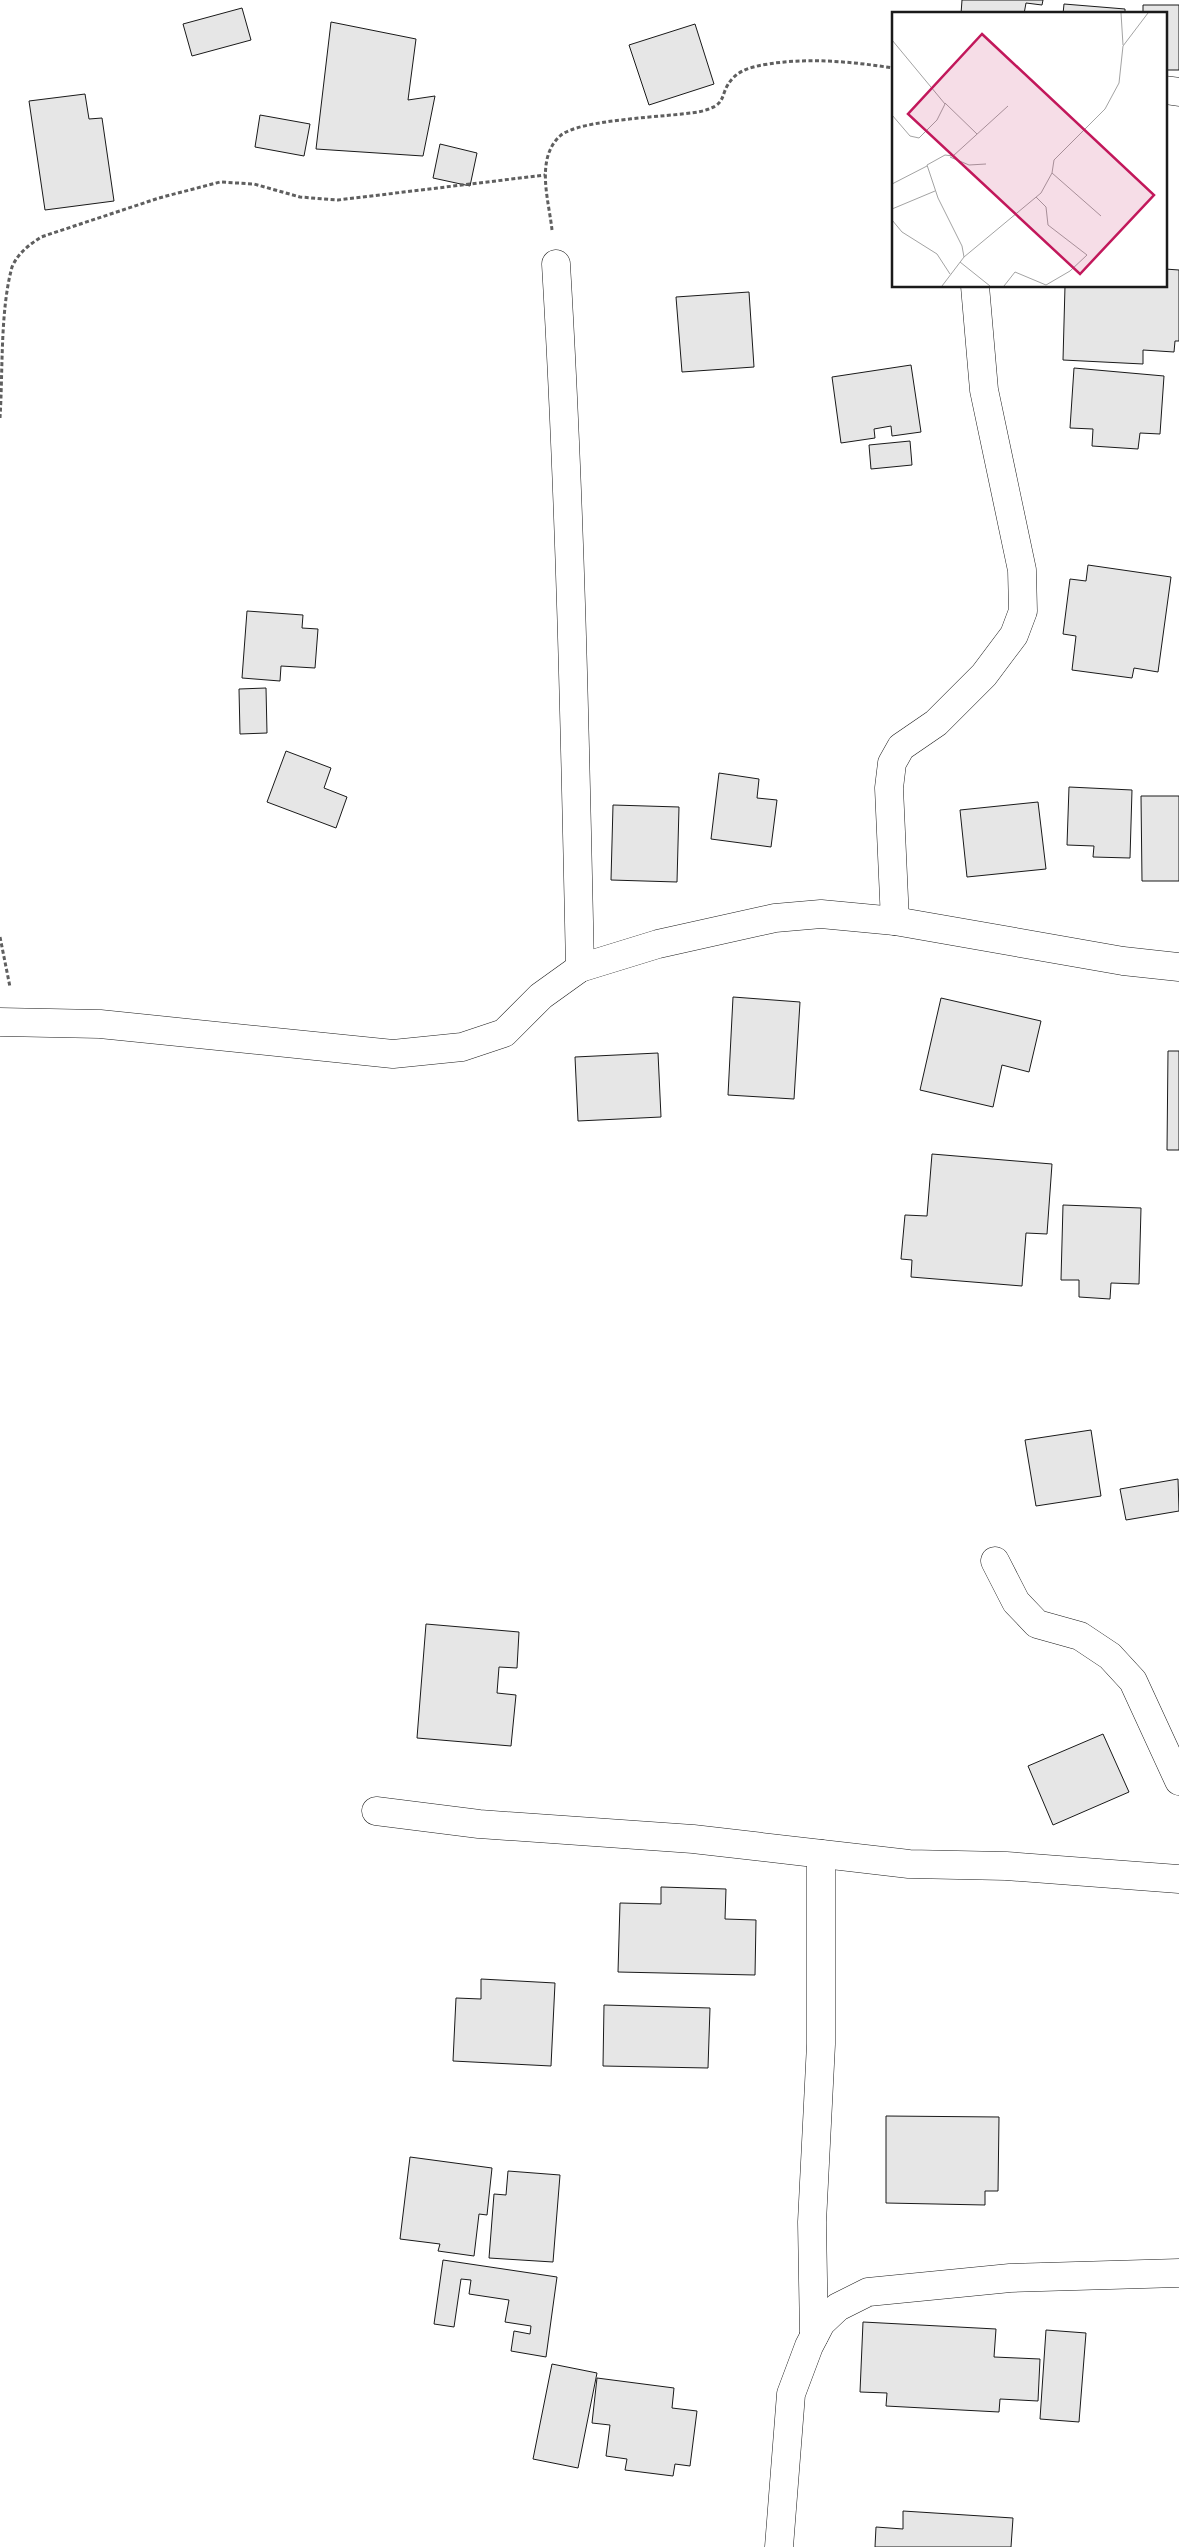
<svg xmlns="http://www.w3.org/2000/svg" width="1179" height="2547" viewBox="0 0 1179 2547" font-family="'Public Sans',sans-serif">
<style>
.building{fill:#e6e6e6;stroke:#1a1a1a}
.lines{fill:none;stroke-linecap:round;stroke-linejoin:round}
.street-casing{stroke:#1a1a1a;stroke-width:29}
.path{stroke:#5f5f5f;stroke-width:3;stroke-dasharray:4 2.5;stroke-linecap:butt}
.street{stroke:#fff;stroke-width:28}
.inset-road{fill:none;stroke:#a3a3a3;stroke-width:1}
.view{fill:#c2185b;fill-opacity:0.15;stroke:#c2185b;stroke-width:2.5}
.inset-edge{fill:none;stroke:#1a1a1a;stroke-width:2.5}
</style>
<rect width="100%" height="100%" fill="#fff"/>
<g class="building">
<polygon points="962,0 1043,0 1042,5 1026,3 1024,14 961,14"/>
<polygon points="1064,4 1125,9 1125,14 1063,14"/>
<polygon points="1143,5 1179,5 1179,70 1165,70 1165,14 1143,14"/>
<polygon points="242,8 251,40 192,56 183,24"/>
<polygon points="331,22 416,39 408,100 435,96 423,156 316,149"/>
<polygon points="695,24 714,84 649,105 629,45"/>
<polygon points="85,94 89,119 102,118 114,201 45,210 29,101"/>
<polygon points="260,115 310,124 304,156 255,147"/>
<polygon points="440,144 477,153 470,186 433,178"/>
<polygon points="1165,269 1179,270 1179,341 1175,341 1174,352 1143,350 1143,364 1063,360 1065,286 1165,286"/>
<polygon points="749,292 754,367 682,372 676,297"/>
<polygon points="911,365 921,432 892,436 891,426 874,429 875,438 841,443 832,377"/>
<polygon points="1074,368 1164,376 1160,434 1140,433 1138,449 1092,446 1093,429 1070,428"/>
<polygon points="910,441 912,465 871,469 869,445"/>
<polygon points="1088,565 1171,577 1158,672 1134,668 1132,678 1072,670 1076,636 1063,634 1070,579 1086,581"/>
<polygon points="247,611 303,615 302,628 318,629 315,668 281,666 280,681 242,678"/>
<polygon points="266,688 267,733 240,734 239,689"/>
<polygon points="286,751 331,768 324,788 347,797 336,828 267,802"/>
<polygon points="719,773 759,779 757,798 777,800 771,847 711,839"/>
<polygon points="1069,787 1132,790 1130,858 1093,857 1094,846 1067,845"/>
<polygon points="1141,796 1179,796 1179,881 1142,881"/>
<polygon points="1038,802 1046,869 967,877 960,810"/>
<polygon points="613,805 679,807 677,882 611,880"/>
<polygon points="733,997 800,1002 794,1099 728,1095"/>
<polygon points="941,998 1041,1021 1029,1072 1002,1065 993,1107 920,1090"/>
<polygon points="1168,1051 1179,1051 1179,1150 1167,1150"/>
<polygon points="658,1053 661,1117 578,1121 575,1057"/>
<polygon points="932,1154 1052,1164 1047,1234 1026,1233 1022,1286 911,1277 912,1260 901,1259 905,1215 927,1216"/>
<polygon points="1063,1205 1141,1208 1139,1284 1111,1283 1110,1299 1079,1297 1079,1280 1061,1280"/>
<polygon points="1091,1430 1101,1496 1036,1506 1025,1440"/>
<polygon points="1178,1479 1179,1511 1126,1520 1120,1489"/>
<polygon points="426,1624 519,1632 517,1668 499,1667 497,1693 516,1695 511,1746 417,1738"/>
<polygon points="1103,1734 1129,1792 1053,1825 1028,1766"/>
<polygon points="661,1887 726,1889 725,1919 756,1920 755,1975 618,1972 620,1903 661,1904"/>
<polygon points="481,1979 555,1983 551,2066 453,2061 456,1998 481,1999"/>
<polygon points="604,2005 710,2008 708,2068 603,2066"/>
<polygon points="886,2116 999,2117 998,2191 985,2191 985,2205 886,2203"/>
<polygon points="410,2157 492,2168 487,2215 479,2214 474,2256 438,2251 440,2244 400,2239"/>
<polygon points="508,2171 560,2175 553,2262 489,2258 494,2194 506,2195"/>
<polygon points="443,2260 557,2277 546,2357 511,2351 514,2331 530,2334 531,2326 505,2322 509,2300 469,2294 471,2280 461,2279 454,2327 434,2324"/>
<polygon points="863,2322 996,2329 994,2357 1040,2359 1038,2401 1000,2399 999,2412 886,2406 887,2393 860,2392"/>
<polygon points="1046,2330 1086,2333 1079,2422 1040,2419"/>
<polygon points="552,2364 597,2373 578,2468 533,2459"/>
<polygon points="597,2378 674,2388 672,2408 697,2411 690,2466 675,2464 673,2476 625,2470 627,2459 606,2456 610,2425 592,2423"/>
<polygon points="903,2511 1013,2518 1011,2547 875,2547 876,2527 903,2529"/>
</g>
<g class="lines">
<defs>
<g id="street">
<polyline points="1165,90 1179,92"/>
<path d="M556,264C570,499 575,733 580,968"/>
<polyline points="895,921 889,788 892,763 901,747 936,723 984,675 1014,635 1023,611 1022,570 984,390 975,286"/>
<polyline points="0,1022 100,1024 393,1054 462,1047 504,1033 541,996 580,968 658,944 775,918 821,914 895,921 1123,961 1179,967"/>
<polyline points="995,1561 1016,1602 1037,1624 1080,1636 1110,1656 1133,1681 1179,1781"/>
<polyline points="376,1811 479,1824 693,1839 909,1864 1006,1866 1179,1879"/>
<polyline points="814,2336 812,2222 821,2044 821,1854"/>
<polyline points="779,2547 791,2394 809,2346 821,2323 838,2307 868,2292 1010,2278 1179,2273"/>
</g>
</defs>
<use href="#street" class="street-casing"/>
<g class="path">
<path d="M552,230C549,201 535,159 560,136C578,119 669,117 698,112C731,105 717,95 733,78C743,67 762,65 775,63C814,58 854,62 893,68"/>
<path d="M0,418C3,371 0,311 12,267C18,253 29,245 41,237L159,198L220,182L254,184L300,197L338,200L545,175"/>
<polyline points="0,937 10,987"/>
</g>
<use href="#street" class="street"/>
</g>
<g transform="translate(892 12)">
<rect width="275" height="275" fill="#fff"/>
<path class="inset-road" d="M229,1L231,33M0,28L53,92L45,108L27,126L18,124L0,103M53,91L85,122M58,145L77,153L94,152M160,161L209,204M0,172L35,154M0,197L43,179M0,208L10,220L45,242L58,262M72,245L70,234L46,186L35,153L53,143L61,144L116,94M68,250L98,274M50,274L72,245L149,181L160,161L162,148L213,97L227,71L231,34L256,1M112,274L123,260L154,273L178,259L195,243L156,213L154,195L144,185"/>
<path class="view" d="M90,22L262,183L188,262L16,102Z"/>
<rect width="275" height="275" class="inset-edge"/>
</g>
</svg>
